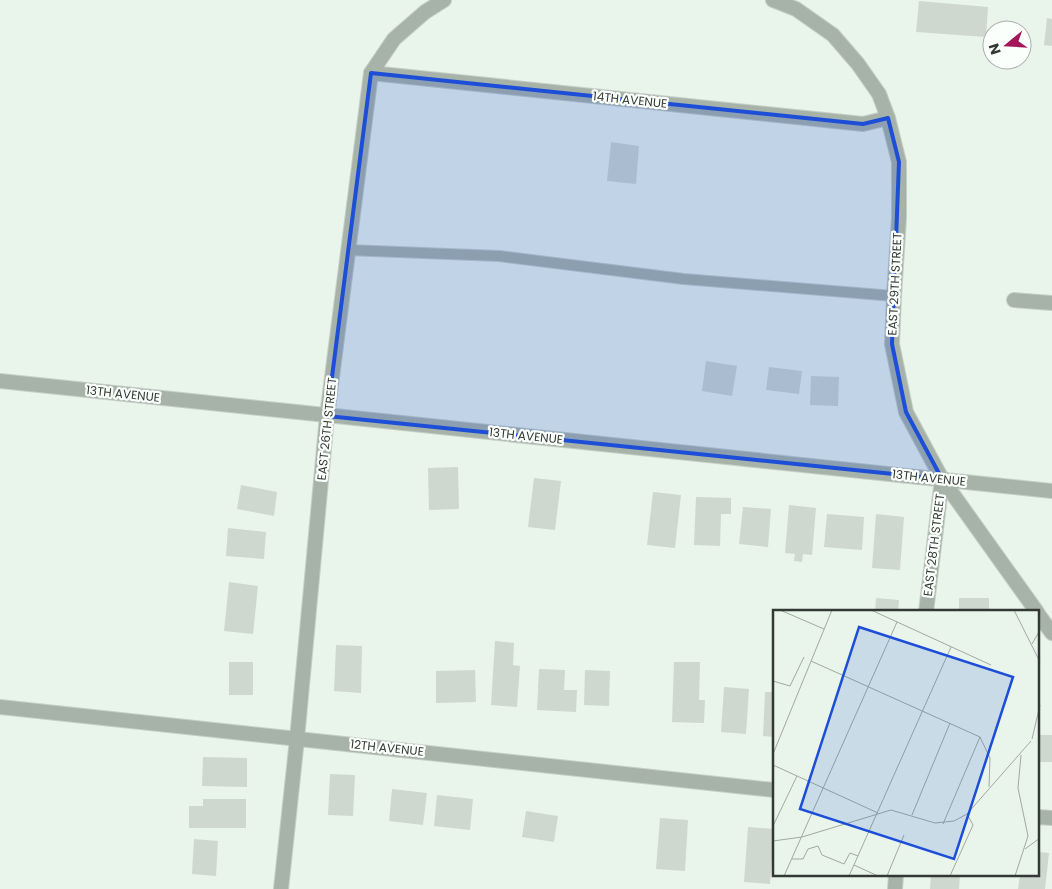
<svg xmlns="http://www.w3.org/2000/svg" width="1052" height="889" viewBox="0 0 1052 889" font-family="Poppins,sans-serif">
<style>
.building{fill:#ced8cf}
.lines{fill:none;stroke-linecap:round;stroke-linejoin:round}
.service-casing{stroke:#c5cec7;stroke-width:12}
.minor-casing{stroke:#c5cec7;stroke-width:16}
.service{stroke:#a7b3a8;stroke-width:10}
.minor{stroke:#a7b3a8;stroke-width:14}
.marked{fill:#1d4ed8;fill-opacity:0.2;stroke:#1d4ed8;stroke-width:4;stroke-linejoin:round}
.labels{text-anchor:middle;stroke-width:4.5;stroke-linejoin:round;paint-order:stroke}
.street-label{font-size:12px;fill:#343835;stroke:#fbfffb}
.inset-road{fill:none;stroke:#a1a9a2;stroke-width:1}
.view{fill:#1d4ed8;fill-opacity:0.15;stroke:#1d4ed8;stroke-width:2.5}
.inset-edge{fill:none;stroke:#343835;stroke-width:2.5}
</style>
<rect width="100%" height="100%" fill="#e9f4eb"/>
<g class="building">
<polygon points="919,1 988,7 986,37 916,32"/>
<polygon points="1047,18 1052,19 1052,46 1044,45"/>
<polygon points="611,142 639,146 636,184 607,181"/>
<polygon points="706,361 737,366 732,396 702,391"/>
<polygon points="769,367 802,371 799,394 766,390"/>
<polygon points="811,376 839,377 838,406 810,405"/>
<polygon points="458,467 459,509 429,510 428,468"/>
<polygon points="534,478 561,481 555,530 528,527"/>
<polygon points="241,485 277,492 274,516 237,509"/>
<polygon points="653,492 681,495 675,548 647,545"/>
<polygon points="696,497 731,498 731,514 721,514 720,546 694,545"/>
<polygon points="789,505 816,508 812,555 803,554 802,562 794,561 795,554 785,553"/>
<polygon points="743,507 771,509 768,547 739,544"/>
<polygon points="827,514 864,517 862,550 824,547"/>
<polygon points="876,514 904,517 900,570 872,568"/>
<polygon points="228,528 266,532 264,559 226,556"/>
<polygon points="229,582 258,586 253,634 224,631"/>
<polygon points="876,598 899,600 898,612 875,612"/>
<rect x="959" y="598" width="30" height="14"/>
<polygon points="495,641 514,643 513,665 520,666 517,707 491,705"/>
<polygon points="336,645 362,646 361,693 334,691"/>
<rect x="229" y="662" width="24" height="33"/>
<polygon points="674,662 700,662 699,700 705,700 704,723 672,722"/>
<polygon points="539,669 565,670 564,690 577,690 576,712 537,710"/>
<polygon points="475,670 476,702 436,703 436,671"/>
<polygon points="585,670 610,671 609,706 584,705"/>
<polygon points="724,687 749,689 746,734 721,732"/>
<polygon points="765,692 774,692 774,737 763,736"/>
<rect x="1038" y="735" width="14" height="27"/>
<polygon points="203,757 247,758 247,787 202,786"/>
<polygon points="330,774 355,775 353,816 328,815"/>
<polygon points="392,789 427,793 423,825 389,821"/>
<polygon points="437,795 473,799 470,830 434,826"/>
<polygon points="203,799 246,799 246,828 189,828 189,806 203,806"/>
<polygon points="526,811 558,816 554,842 522,837"/>
<polygon points="660,818 688,820 685,871 656,869"/>
<polygon points="748,827 774,829 774,846 773,846 770,884 744,882"/>
<polygon points="194,839 218,841 216,876 192,874"/>
<polygon points="1038,852 1049,853 1045,889 1018,889 1020,875 1038,875"/>
<polygon points="931,875 960,875 959,889 930,889"/>
</g>
<g class="lines">
<defs>
<polyline id="service" points="348,250 499,256 684,279 894,296"/>
<g id="minor">
<polyline points="773,0 796,9 833,35 858,64 879,94 888,118 899,162 899,218 894,296 892,344 906,412 942,479 1037,612"/>
<polyline points="371,73 863,124 888,118"/>
<polyline points="1014,300 1052,303"/>
<polyline points="0,381 1052,491"/>
<polyline points="926,612 942,479"/>
<polyline points="1038,614 1052,633"/>
<polyline points="0,707 774,790"/>
<polyline points="1038,817 1052,818"/>
<polyline points="281,889 297,739 327,416 371,73 394,39 425,12 444,0"/>
<polyline points="895,889 896,875"/>
</g>
</defs>
<use href="#service" class="service-casing"/>
<use href="#minor" class="minor-casing"/>
<use href="#service" class="service"/>
<use href="#minor" class="minor"/>
</g>
<path class="marked" d="M371,73L863,124L888,118L899,162L892,344L906,412L942,479L327,416Z"/>
<g class="labels">
<g class="street-label">
<text transform="translate(630 100) rotate(6)" y="4">14TH AVENUE</text>
<text transform="translate(895 284) rotate(-87)" y="4">EAST 29TH STREET</text>
<text transform="translate(123 394) rotate(6)" y="4">13TH AVENUE</text>
<text transform="translate(327 429) rotate(-84)" y="4">EAST 26TH STREET</text>
<text transform="translate(526 436) rotate(6)" y="4">13TH AVENUE</text>
<text transform="translate(929 478) rotate(6)" y="4">13TH AVENUE</text>
<text transform="translate(934 545) rotate(-83)" y="4">EAST 28TH STREET</text>
<text transform="translate(387 748) rotate(6)" y="4">12TH AVENUE</text>
</g>
</g>
<g transform="translate(773 610)">
<rect width="266" height="266" fill="#e9f4eb"/>
<path class="inset-road" d="M7,0L51,19M98,0L218,55M241,0L267,52M259,34L267,20M38,51L207,127L217,148L216,177M0,71L17,76L31,47M259,129L267,95M0,144L59,0M0,155L105,203M139,205L177,113M170,214L207,127M0,216L24,166M0,231L29,227L118,200L162,213L181,211L194,204L258,131M252,239L267,228M19,249H30L35,239L45,236L49,245L71,254L77,243L85,246M81,255L105,266M11,266L124,12M76,266L178,37M114,266L131,225M177,266L200,215L194,204M242,266L255,226L245,178L248,145"/>
<path class="view" d="M86,17L240,67L181,249L27,199Z"/>
<rect width="266" height="266" class="inset-edge"/>
</g>
<g transform="translate(1007 45) rotate(252)"><circle r="24" fill="#fbfffb" stroke="#abafac"/>
<path d="M0-4L9 19L0 12L-9 19Z" fill="#a41659"/>
<text y="-8" font-size="14" font-weight="bold" text-anchor="middle" fill="#343835">N</text>
</g>
</svg>
